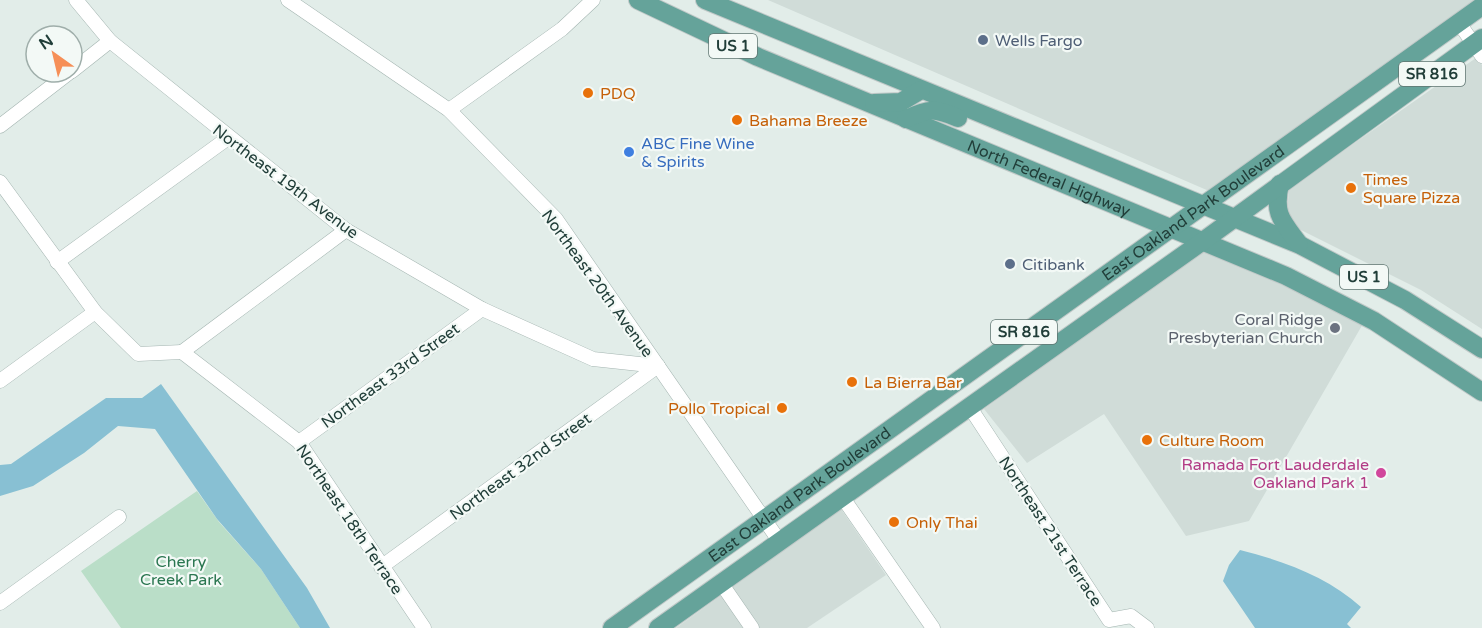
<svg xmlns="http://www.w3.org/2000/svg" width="1482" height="628" viewBox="0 0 1482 628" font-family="'Varela Round',sans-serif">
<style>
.built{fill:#d0dcd8}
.green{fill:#badec8}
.water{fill:#88c0d3}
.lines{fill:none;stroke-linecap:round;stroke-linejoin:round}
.street-casing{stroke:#a4b5b1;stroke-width:15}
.primary-casing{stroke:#c1c9c8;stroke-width:20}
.street{stroke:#fff;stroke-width:14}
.primary{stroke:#65a39a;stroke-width:18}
.service-dot{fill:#5c6f8a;stroke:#f3f9f6;stroke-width:2}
.food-dot{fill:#e8710a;stroke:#f3f9f6;stroke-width:2}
.shop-dot{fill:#3f7fe0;stroke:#f3f9f6;stroke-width:2}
.worship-dot{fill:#6b7280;stroke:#f3f9f6;stroke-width:2}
.hotel-dot{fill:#d1479c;stroke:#f3f9f6;stroke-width:2}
.labels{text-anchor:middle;stroke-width:4.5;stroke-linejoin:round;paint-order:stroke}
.shield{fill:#f3f9f6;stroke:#607672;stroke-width:1.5}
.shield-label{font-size:15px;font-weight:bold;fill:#213e39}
.service-label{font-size:16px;fill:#4e5e75;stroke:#f3f9f6;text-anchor:start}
.food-label{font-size:16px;fill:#c56008;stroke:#f3f9f6;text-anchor:start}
.shop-label{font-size:16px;fill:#366cbe;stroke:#f3f9f6;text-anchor:start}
.street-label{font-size:16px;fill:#213e39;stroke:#f3f9f6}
.worship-label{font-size:16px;fill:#5b616d;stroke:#f3f9f6;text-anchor:end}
.hotel-label{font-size:16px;fill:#b23c85;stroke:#f3f9f6;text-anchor:end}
.park-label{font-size:16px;fill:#2a7650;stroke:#f3f9f6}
</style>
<rect width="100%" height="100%" fill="#e2ede9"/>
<g class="built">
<polygon points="768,0 1482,0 1209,191"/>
<polygon points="1476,58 1482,65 1482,329 1421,290 1301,230 1287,214 1289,189"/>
<polygon points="1204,250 1364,322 1249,521 1186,536 1104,414 1027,463 984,409"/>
<polygon points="841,509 886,575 807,628 676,628"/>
</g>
<polygon class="green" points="197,491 219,522 261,569 300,628 121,628 81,571"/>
<g class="water">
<polygon points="161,384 307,588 330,628 300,628 261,569 217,519 155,429 118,426 84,453 33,486 0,496 0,465 11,464 106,398 142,398"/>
<path d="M1240,550C1284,561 1328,577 1361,607L1347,624L1351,628H1255L1223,581L1229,565Z"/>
</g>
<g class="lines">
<defs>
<g id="street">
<polyline points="76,0 110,41 346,230 482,309 593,359 658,366"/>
<polyline points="288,0 449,110 556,219 780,542"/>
<polyline points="1459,23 1482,56"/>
<polyline points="72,71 110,41"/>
<polyline points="449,110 562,29 593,0"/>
<polyline points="0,126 70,72"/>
<polyline points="0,182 95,312 138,354 182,352"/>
<polyline points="57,262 228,138"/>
<polyline points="182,352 299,442 424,628"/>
<polyline points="182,352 346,230"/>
<polyline points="0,381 95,312"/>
<polyline points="969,406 1109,620 1131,616 1147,628"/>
<polyline points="299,442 482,309"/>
<polyline points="843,498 933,628"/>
<polyline points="381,567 658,366"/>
<polyline points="721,583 752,628"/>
<polyline points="0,603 119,517"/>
</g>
<g id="primary">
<path id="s1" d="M638,0L758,57L1286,276L1374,321L1482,392"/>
<polyline points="705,0 1300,245 1405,300 1482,349"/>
<polyline points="874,103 901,102 921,90"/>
<path d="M906,119C929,108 934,108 958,118"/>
<path d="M1280,184C1273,214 1282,221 1299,244"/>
<path id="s2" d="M612,628L1482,6"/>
<polyline points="658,628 1203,241 1482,38"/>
</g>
</defs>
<use href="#street" class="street-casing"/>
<use href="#primary" class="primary-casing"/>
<use href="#street" class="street"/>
<use href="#primary" class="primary"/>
</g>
<g class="service-dot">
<circle cx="983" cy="40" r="6"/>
<circle cx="1010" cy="264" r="6"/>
</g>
<g class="food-dot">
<circle cx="588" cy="93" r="6"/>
<circle cx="737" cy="120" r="6"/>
<circle cx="1351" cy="188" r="6"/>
<circle cx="852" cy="382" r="6"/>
<circle cx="782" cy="408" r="6"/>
<circle cx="1147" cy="440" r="6"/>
<circle cx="894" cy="522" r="6"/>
</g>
<circle class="shop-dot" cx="629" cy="152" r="6"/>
<circle class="worship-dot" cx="1335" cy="328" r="6"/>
<circle class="hotel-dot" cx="1381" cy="473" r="6"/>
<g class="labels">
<g class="shield">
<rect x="709" y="34" width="48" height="24" rx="4.5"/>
<rect x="1399" y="62" width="66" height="24" rx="4.5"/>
<rect x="1340" y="265" width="48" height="24" rx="4.5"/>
<rect x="991" y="320" width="66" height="24" rx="4.5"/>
</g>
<g class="shield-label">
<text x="733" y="51">US 1</text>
<text x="1432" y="79">SR 816</text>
<text x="1364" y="282">US 1</text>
<text x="1024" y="337">SR 816</text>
</g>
<g class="service-label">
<text x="995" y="46">Wells Fargo</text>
<text x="1022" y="270">Citibank</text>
</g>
<g class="food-label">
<text x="600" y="99">PDQ</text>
<text x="749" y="126">Bahama Breeze</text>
<text x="1363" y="185">Times<tspan x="1363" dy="18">Square Pizza</tspan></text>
<text x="864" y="388">La Bierra Bar</text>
<text x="770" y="414" text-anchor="end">Pollo Tropical</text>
<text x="1159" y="446">Culture Room</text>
<text x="906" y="528">Only Thai</text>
</g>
<g class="shop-label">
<text x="641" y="149">ABC Fine Wine<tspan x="641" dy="18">&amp; Spirits</tspan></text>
</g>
<g class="street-label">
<text dy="6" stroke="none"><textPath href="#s1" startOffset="448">North Federal Highway</textPath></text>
<text transform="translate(286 181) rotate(37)" y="6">Northeast 19th Avenue</text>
<text dy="6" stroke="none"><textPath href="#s2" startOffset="714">East Oakland Park Boulevard</textPath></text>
<text transform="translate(598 283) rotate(54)" y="6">Northeast 20th Avenue</text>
<text transform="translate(390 375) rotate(-36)" y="6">Northeast 33rd Street</text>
<text transform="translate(520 466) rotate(-36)" y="6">Northeast 32nd Street</text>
<text dy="6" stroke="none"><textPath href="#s2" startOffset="230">East Oakland Park Boulevard</textPath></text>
<text transform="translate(350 519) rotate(56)" y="6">Northeast 18th Terrace</text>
<text transform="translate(1051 531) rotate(57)" y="6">Northeast 21st Terrace</text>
</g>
<g class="worship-label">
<text x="1323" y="325">Coral Ridge<tspan x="1323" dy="18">Presbyterian Church</tspan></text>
</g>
<g class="hotel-label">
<text x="1369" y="470">Ramada Fort Lauderdale<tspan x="1369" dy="18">Oakland Park 1</tspan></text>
</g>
<g class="park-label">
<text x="181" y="567">Cherry<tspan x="181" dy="18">Creek Park</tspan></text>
</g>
</g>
<g transform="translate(54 54) rotate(326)"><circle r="28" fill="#f3f9f6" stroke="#9faeaa" stroke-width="1.5"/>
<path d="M0-4.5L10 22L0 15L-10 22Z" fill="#f68f57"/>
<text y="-9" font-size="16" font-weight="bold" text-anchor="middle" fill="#213e39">N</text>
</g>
</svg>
